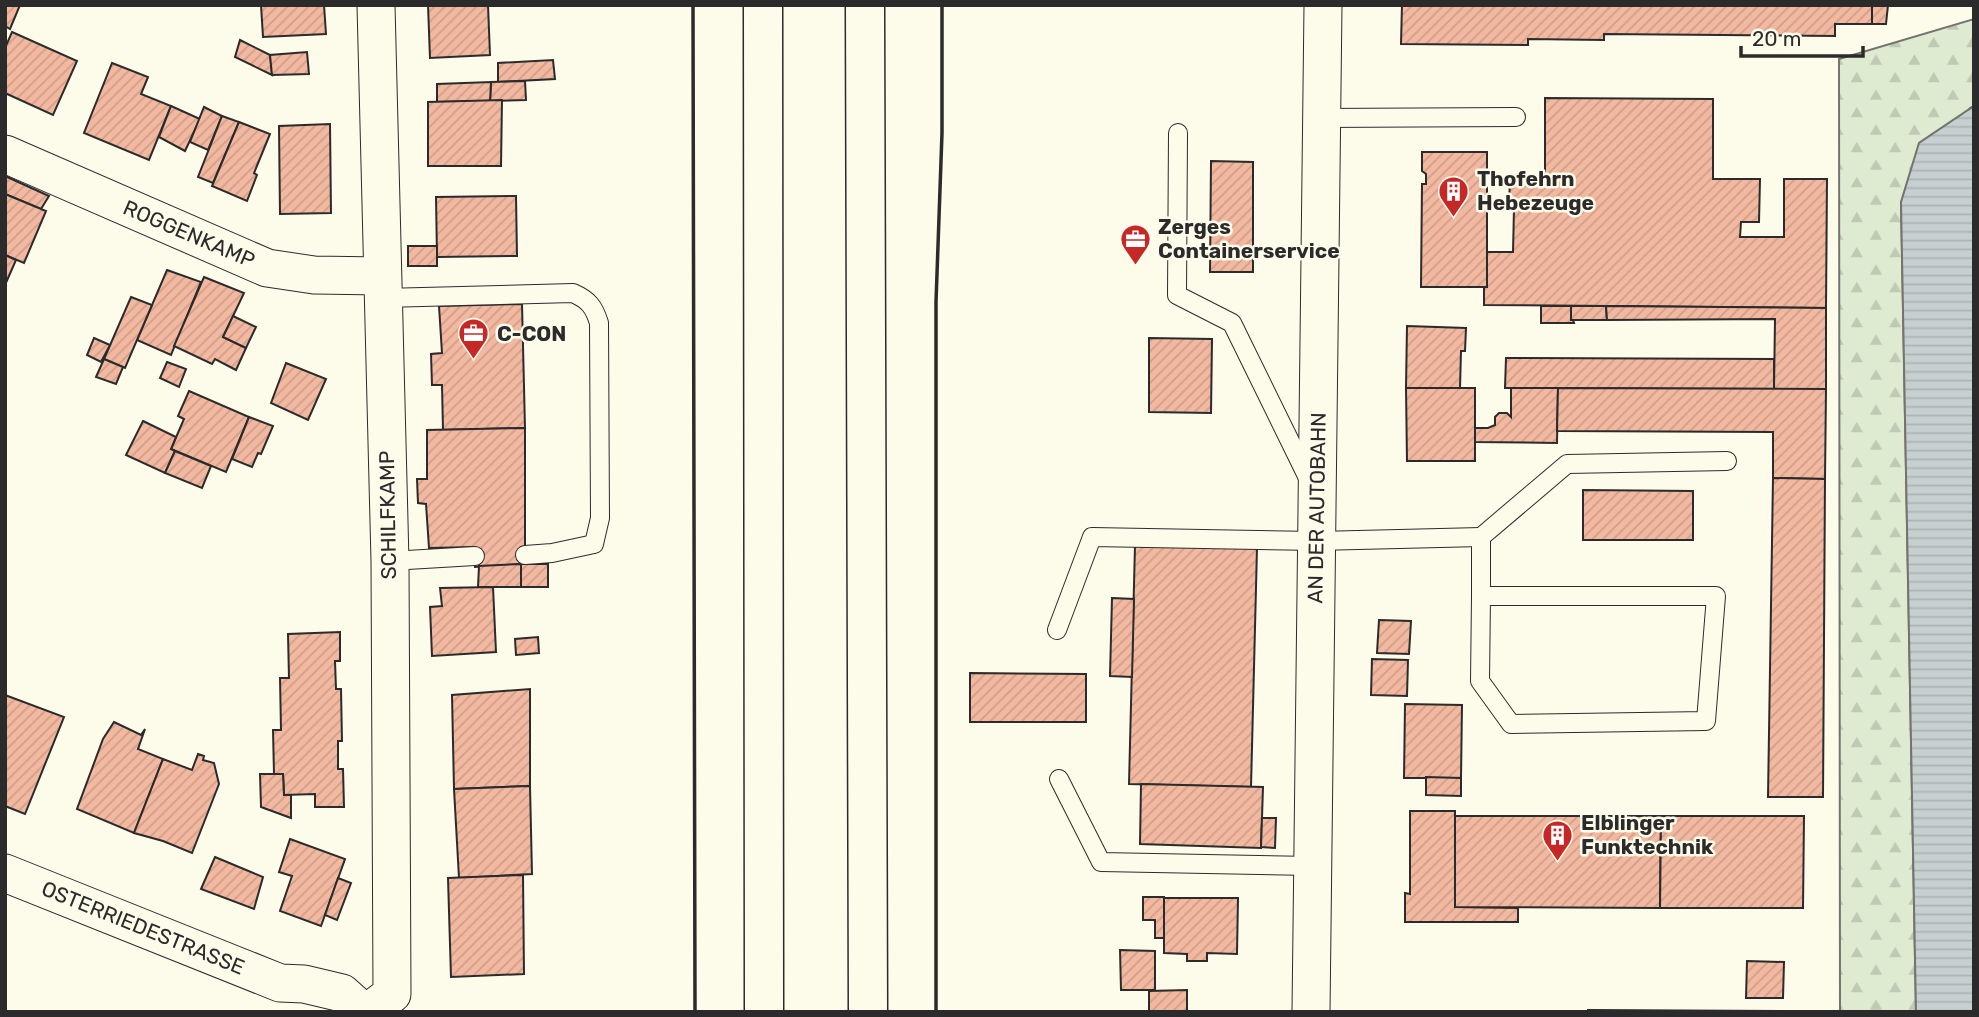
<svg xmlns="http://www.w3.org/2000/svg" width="1979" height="1017" viewBox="0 0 1979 1017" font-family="Rubik,sans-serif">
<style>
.forest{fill:url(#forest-firs);stroke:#74746e;stroke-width:2}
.water{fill:url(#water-rules);stroke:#74746e;stroke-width:2}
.building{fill:url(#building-hatch);stroke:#2b2b2b;stroke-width:2}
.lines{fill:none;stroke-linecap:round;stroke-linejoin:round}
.lane-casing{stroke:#2b2b2b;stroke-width:20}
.street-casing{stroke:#2b2b2b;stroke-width:39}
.highway-casing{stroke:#2b2b2b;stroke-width:41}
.lane{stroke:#fdfbea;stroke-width:18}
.street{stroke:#fdfbea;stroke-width:37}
.highway{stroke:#fdfbea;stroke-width:38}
.wall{stroke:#2b2b2b;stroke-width:3.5}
.labels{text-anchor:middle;stroke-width:5;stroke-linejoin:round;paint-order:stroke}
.poi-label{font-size:21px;font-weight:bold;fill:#2b2b2b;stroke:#fdfbea;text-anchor:start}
.street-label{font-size:21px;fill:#2b2b2b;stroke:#fdfbea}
</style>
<defs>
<pattern id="forest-firs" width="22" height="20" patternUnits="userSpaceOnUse" patternTransform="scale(1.75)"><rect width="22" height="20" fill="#deebd1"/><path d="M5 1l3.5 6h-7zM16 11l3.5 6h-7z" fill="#bfcab4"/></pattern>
<pattern id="water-rules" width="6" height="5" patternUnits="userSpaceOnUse" patternTransform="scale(1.75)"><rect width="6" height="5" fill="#c7d0d0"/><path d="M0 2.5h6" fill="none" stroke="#abb3b3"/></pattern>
<pattern id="building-hatch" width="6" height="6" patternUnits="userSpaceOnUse" patternTransform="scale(1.75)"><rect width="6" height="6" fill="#f2b8a0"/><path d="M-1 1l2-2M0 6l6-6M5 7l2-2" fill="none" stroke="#d09e8a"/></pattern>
</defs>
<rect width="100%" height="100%" fill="#fdfbea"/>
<polygon class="forest" points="1974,19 1974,106 1970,108 1901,202 1916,1012 1840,1012 1839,59"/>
<polygon class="water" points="1974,106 1974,1012 1916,1012 1901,202 1919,143"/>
<g class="building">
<polygon points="5,5 20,5 10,29 5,26"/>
<polygon points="261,5 324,5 326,34 263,37"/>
<polygon points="428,5 488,5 490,55 430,58"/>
<polygon points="1402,5 1872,5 1872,24 1835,24 1835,36 1604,34 1604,40 1528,39 1528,45 1401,44"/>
<polygon points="1872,5 1888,5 1886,24 1872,24"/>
<polygon points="12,32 77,61 53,115 5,93 5,48"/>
<polygon points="240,40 270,55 272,75 235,57"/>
<polygon points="307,52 309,74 272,75 270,55"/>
<polygon points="553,60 555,79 498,82 498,63"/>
<polygon points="112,63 148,77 141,94 171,106 149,160 84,133"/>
<polygon points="525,81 526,100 490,101 491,82"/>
<polygon points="491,82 490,101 437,102 437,84"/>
<polygon points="1545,98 1713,99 1713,179 1760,179 1759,222 1741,222 1740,237 1784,237 1784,179 1827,179 1826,308 1484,305 1484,287 1487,287 1486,252 1513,252 1514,208 1509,208 1510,176 1545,176"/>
<polygon points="502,100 501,166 428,166 428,102"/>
<polygon points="171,106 200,119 185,151 159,137"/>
<polygon points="204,107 222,116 208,150 190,142"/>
<polygon points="222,116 239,122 213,183 198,177"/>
<polygon points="239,122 270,134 254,173 257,175 247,201 212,186"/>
<polygon points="330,124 331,213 280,214 279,126"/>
<polygon points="1422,152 1487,152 1487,287 1421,287 1422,184 1426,184 1426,174 1422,171"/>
<polygon points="1211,161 1253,162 1253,272 1210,272"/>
<polygon points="5,176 49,196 41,209 5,194"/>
<polygon points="5,194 46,211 24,263 5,255"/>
<polygon points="516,196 517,256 437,257 436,197"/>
<rect x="408" y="246" width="29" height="20"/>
<polygon points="5,255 16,260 5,285"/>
<polygon points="167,270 201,282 171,355 137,340"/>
<polygon points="204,277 244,293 223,337 246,348 236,370 215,359 212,364 174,346"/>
<polygon points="131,297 152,305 125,368 104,359"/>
<polygon points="522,304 525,428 443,430 442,385 432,385 431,354 442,353 439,306"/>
<polygon points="1541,306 1571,306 1571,320 1573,320 1574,323 1541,323"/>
<polygon points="1571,306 1606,306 1607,320 1571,320"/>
<polygon points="1606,306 1826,308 1826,389 1774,389 1775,319 1607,320"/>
<polygon points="233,316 256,327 246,348 223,337"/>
<polygon points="1407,326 1466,328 1465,351 1461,351 1460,388 1406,388"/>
<polygon points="94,338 110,345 101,362 87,355"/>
<polygon points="1149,338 1212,339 1211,413 1149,412"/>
<polygon points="1506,358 1774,359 1774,389 1505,388"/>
<polygon points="104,359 123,367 116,384 96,377"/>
<polygon points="167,362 186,369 179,387 160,378"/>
<polygon points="286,363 326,379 308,420 271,403"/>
<polygon points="1406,388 1475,388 1475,461 1407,461"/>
<polygon points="1511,388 1558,388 1557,443 1475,442 1475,428 1488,428 1495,425 1495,417 1499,413 1507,413 1511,417"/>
<polygon points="1558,388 1826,389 1825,479 1773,478 1773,432 1557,431"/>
<polygon points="189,391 249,417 226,472 171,449 184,419 178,416"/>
<polygon points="249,417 273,426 261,454 258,453 252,467 232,459"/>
<polygon points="143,421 176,437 171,449 175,451 165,473 126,455"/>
<polygon points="525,428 525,564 475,567 475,547 429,548 426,504 418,503 417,479 427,479 427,430"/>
<polygon points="175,451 211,466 202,488 165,473"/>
<polygon points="1773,478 1825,479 1823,797 1768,797"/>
<polygon points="1583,490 1693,491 1693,540 1583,540"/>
<polygon points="1135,545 1257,548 1251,787 1129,784"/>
<polygon points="521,564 521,587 478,587 479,566"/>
<rect x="521" y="564" width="27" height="23"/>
<polygon points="493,587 496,652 432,656 430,607 442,606 440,588"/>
<polygon points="1112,598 1134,599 1132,677 1110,676"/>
<polygon points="1379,620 1411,621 1409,654 1377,653"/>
<polygon points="340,632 340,661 335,661 336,689 341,689 342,741 338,741 338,769 343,769 344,807 315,807 315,794 284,795 283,774 274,774 273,730 281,730 280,678 289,678 288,634"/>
<polygon points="538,637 539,653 516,655 515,639"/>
<polygon points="1372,659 1408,660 1407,696 1371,695"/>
<polygon points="970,673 1086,674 1086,722 970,722"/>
<polygon points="530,689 530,786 454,789 452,695"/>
<polygon points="5,695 64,717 25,814 5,806"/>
<polygon points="1405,704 1462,705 1461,778 1404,778"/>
<polygon points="114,722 141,735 145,729 138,749 163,759 134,833 77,809 103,739"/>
<polygon points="198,754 204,756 203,760 214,763 219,784 192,853 163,841 134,833 163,759 192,770"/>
<polygon points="260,774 283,774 284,795 291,795 291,818 261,807"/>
<polygon points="1426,777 1461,778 1461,796 1426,795"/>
<polygon points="1141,784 1263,787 1261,848 1140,844"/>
<polygon points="530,786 532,874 459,878 454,789"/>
<polygon points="1410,811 1455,811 1455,907 1518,908 1518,922 1405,922 1405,893 1410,894"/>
<polygon points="1455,816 1661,816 1660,908 1455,907"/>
<polygon points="1661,816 1804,816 1803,908 1660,908"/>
<polygon points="1262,818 1276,818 1275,848 1261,847"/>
<polygon points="290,839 345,859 321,926 280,911 292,876 279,872"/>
<polygon points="215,857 263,877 254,909 201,889"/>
<polygon points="523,875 524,974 451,977 448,878"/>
<polygon points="338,878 351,883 337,920 325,915"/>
<polygon points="1143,897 1164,897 1164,938 1155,938 1155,920 1143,920"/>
<polygon points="1164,898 1238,898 1237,954 1207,953 1207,961 1187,961 1187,954 1164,953"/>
<polygon points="1120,950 1155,951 1155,990 1121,990"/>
<polygon points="1747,961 1784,962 1783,998 1746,998"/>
<polygon points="1187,990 1187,1012 1149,1012 1149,991"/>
<polygon points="1588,1010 1803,1011 1803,1012 1588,1012"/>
</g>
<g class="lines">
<defs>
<g id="lane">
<polyline points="1321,118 1516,117"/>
<polyline points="1178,133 1177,295 1232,323 1309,480"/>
<path d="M383,298L573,293C589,300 594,307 599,323L600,518L594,544L552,553L525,555"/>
<polyline points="1481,537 1567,464 1727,461"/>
<polyline points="390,561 475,556"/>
<polyline points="1057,630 1092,537 1317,541 1481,537 1481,596 1716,596 1706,721 1511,724 1480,681 1481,596"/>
<polyline points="1059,779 1101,862 1313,866"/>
</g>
<g id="street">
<polyline points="5,154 267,268 314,275 382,276"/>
<polyline points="5,873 280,983 304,984 342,993 363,1012"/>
<polyline points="368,1012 392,994 390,561 376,5"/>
<polyline points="1311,1012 1323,5"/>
</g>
<g id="highway">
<polyline points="763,5 764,1012"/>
<polyline points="865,5 868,1012"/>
</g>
</defs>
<use href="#lane" class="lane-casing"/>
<use href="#street" class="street-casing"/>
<use href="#highway" class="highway-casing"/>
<use href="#lane" class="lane"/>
<use href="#street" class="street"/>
<use href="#highway" class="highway"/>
<g class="wall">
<polyline points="693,5 695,1012"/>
<polyline points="936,1012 936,302 942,133 942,5"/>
</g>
</g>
<defs>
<symbol id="building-pin" viewBox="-11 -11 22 30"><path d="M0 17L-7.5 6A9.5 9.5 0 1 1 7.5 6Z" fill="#c62828" stroke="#fdfbea"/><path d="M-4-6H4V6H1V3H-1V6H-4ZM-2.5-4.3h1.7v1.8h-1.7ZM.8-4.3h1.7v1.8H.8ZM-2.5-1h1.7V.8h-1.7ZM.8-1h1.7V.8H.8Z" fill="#fff"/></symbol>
<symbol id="office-pin" viewBox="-11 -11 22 30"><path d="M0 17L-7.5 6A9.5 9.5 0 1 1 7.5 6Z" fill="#c62828" stroke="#fdfbea"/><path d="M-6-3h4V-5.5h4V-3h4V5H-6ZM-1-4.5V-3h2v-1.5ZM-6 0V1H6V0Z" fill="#fff"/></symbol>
</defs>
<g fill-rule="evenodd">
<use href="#building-pin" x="1436" y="174" width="35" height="47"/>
<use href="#office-pin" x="1118" y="222" width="35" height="47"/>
<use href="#office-pin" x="456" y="316" width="35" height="47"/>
<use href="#building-pin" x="1540" y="818" width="35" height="47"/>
</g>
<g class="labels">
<g class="poi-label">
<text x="1477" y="186">Thofehrn<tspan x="1477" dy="24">Hebezeuge</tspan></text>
<text x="1158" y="234">Zerges<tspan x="1158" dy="24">Containerservice</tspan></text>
<text x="497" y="341">C-CON</text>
<text x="1581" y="830">Elblinger<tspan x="1581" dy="24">Funktechnik</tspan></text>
</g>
<g class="street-label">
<text transform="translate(189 234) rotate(23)" y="7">ROGGENKAMP</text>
<text transform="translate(1317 508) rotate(-89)" y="7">AN DER AUTOBAHN</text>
<text transform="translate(388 515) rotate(-91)" y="7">SCHILFKAMP</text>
<text transform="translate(143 928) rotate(22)" y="7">OSTERRIEDESTRASSE</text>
</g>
</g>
<rect width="1979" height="1017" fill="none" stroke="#2b2b2b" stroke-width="14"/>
<path d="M1741 46v10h122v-10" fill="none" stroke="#2b2b2b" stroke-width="3.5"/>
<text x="1752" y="46" font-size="21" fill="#2b2b2b" stroke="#fdfbea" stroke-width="5" paint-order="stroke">20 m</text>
</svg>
